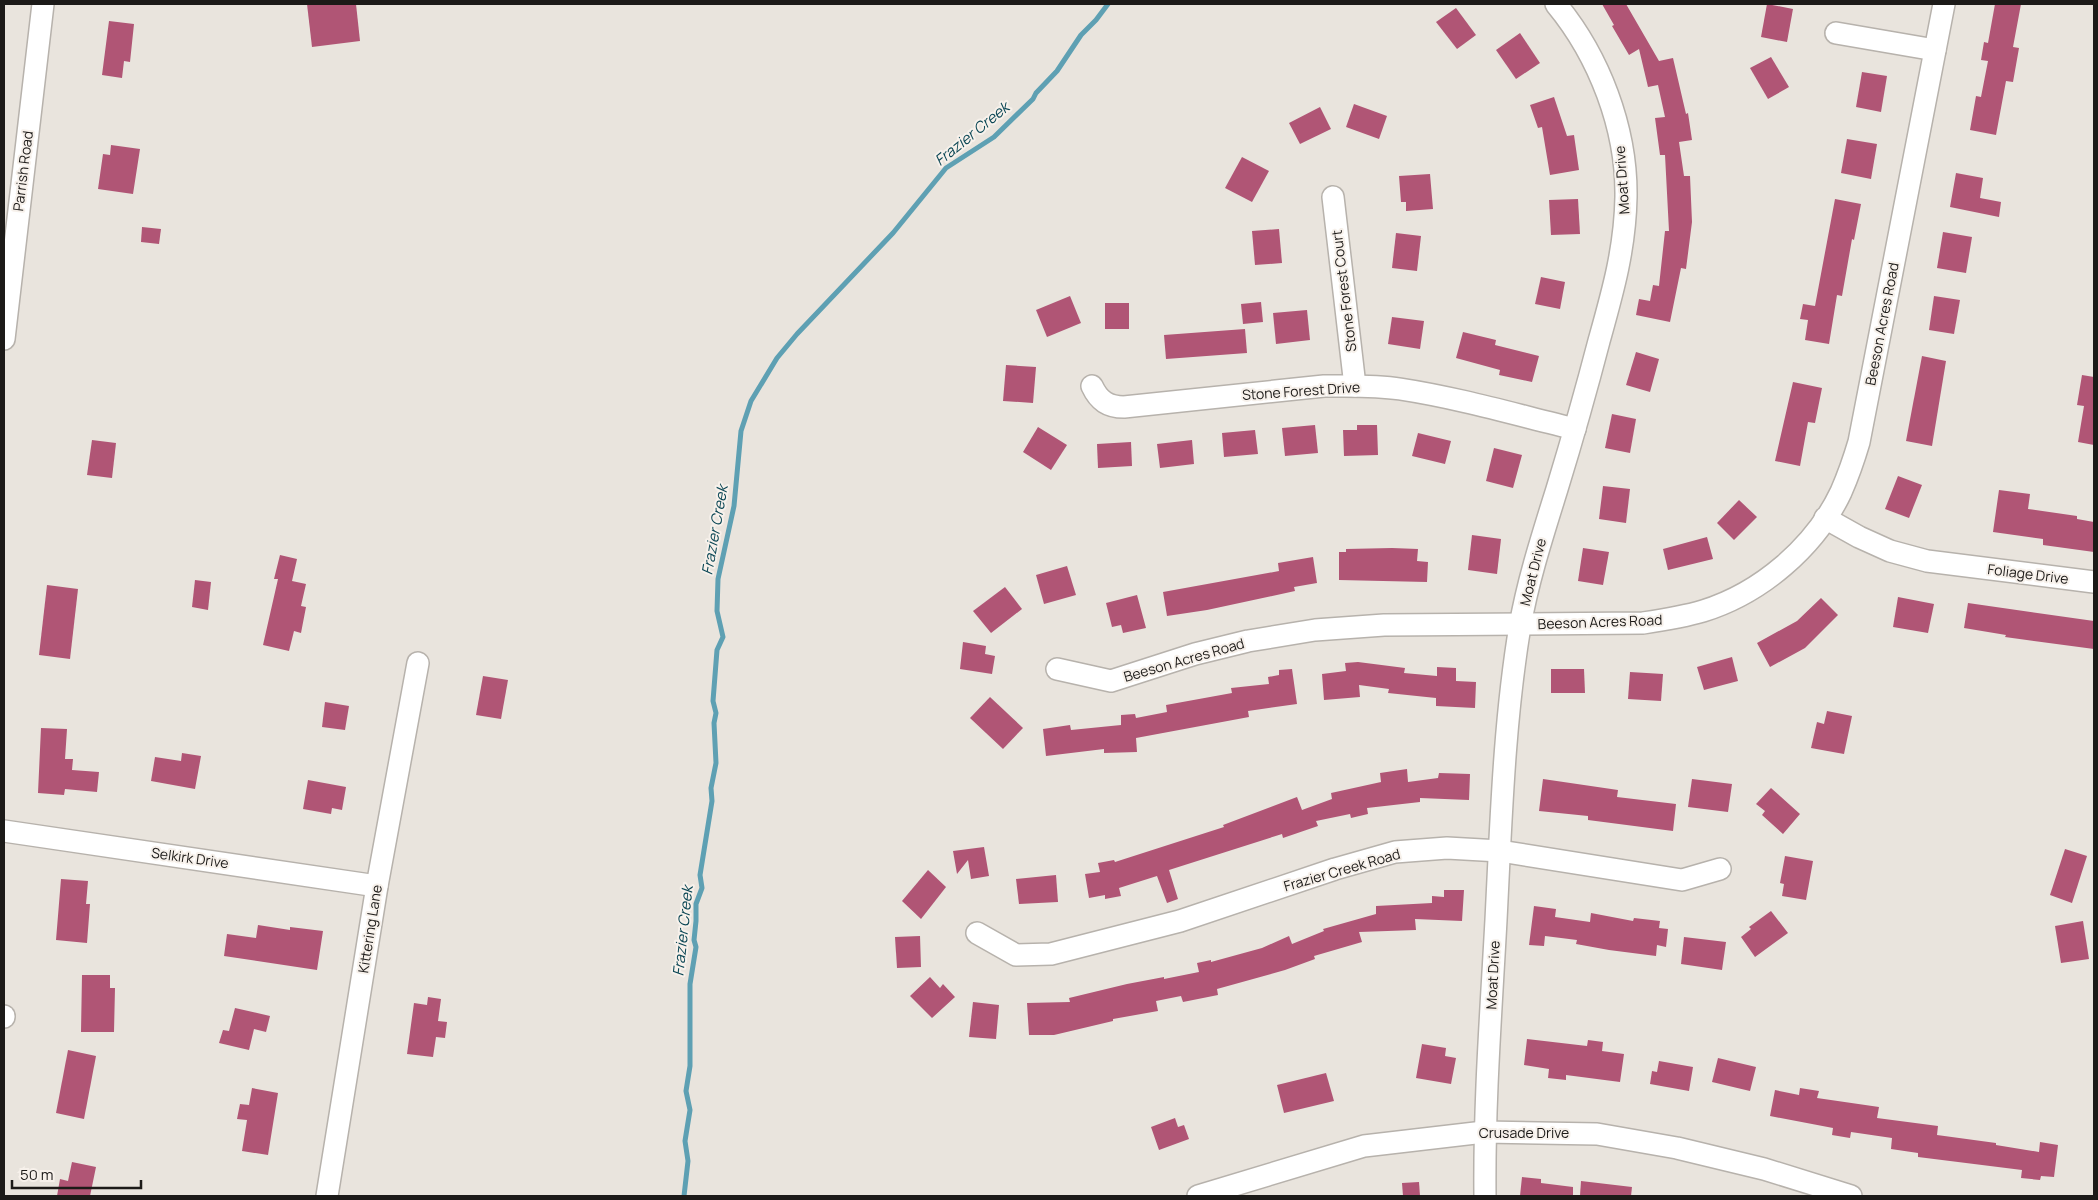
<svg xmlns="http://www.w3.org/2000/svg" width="2098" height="1200" viewBox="0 0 2098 1200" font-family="Manrope,sans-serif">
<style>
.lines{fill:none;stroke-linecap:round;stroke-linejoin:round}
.stream{stroke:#5ea0b3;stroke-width:5}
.building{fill:#b05575}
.minor-casing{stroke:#b7b2ac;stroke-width:24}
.minor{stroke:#fff;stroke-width:21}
.labels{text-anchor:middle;stroke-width:4;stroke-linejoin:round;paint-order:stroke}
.street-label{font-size:14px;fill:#1c1a18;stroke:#f7f1eb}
.water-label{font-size:15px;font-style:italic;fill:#0a4654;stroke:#f7f1eb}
</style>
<rect width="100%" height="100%" fill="#e9e4dd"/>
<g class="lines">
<polyline class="stream" points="684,1196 688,1161 685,1141 690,1110 686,1091 690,1066 690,984 696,947 694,940 696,921 696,904 702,888 700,875 712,801 711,788 716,763 714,723 716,713 713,701 717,650 723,637 717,611 718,579 734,506 741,431 751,401 777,358 797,334 893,233 946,168 994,137 1033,99 1036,93 1057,71 1081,35 1096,20 1108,4"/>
</g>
<g class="building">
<polygon points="307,4 356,4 360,41 312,47"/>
<polygon points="1602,4 1626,4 1659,61 1673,58 1686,114 1688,113 1692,140 1679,142 1684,176 1690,176 1692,222 1686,269 1681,268 1670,322 1636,315 1639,299 1650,301 1653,285 1659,286 1665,231 1669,231 1665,155 1660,155 1655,118 1665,117 1658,85 1648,87 1639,49 1629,55 1612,26 1614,25"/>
<polygon points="1767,4 1793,9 1787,42 1761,37"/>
<polygon points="1995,4 2021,4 2013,47 2019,48 2013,82 2006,81 1996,135 1970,130 1976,96 1981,97 1988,61 1981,60 1984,42 1988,43"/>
<polygon points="1456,8 1476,35 1457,49 1436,22"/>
<polygon points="109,21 134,24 130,62 124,61 122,78 102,75"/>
<polygon points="1520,33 1540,63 1516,79 1496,50"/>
<polygon points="1771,57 1789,87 1768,99 1750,68"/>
<polygon points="1862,72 1887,76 1881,112 1856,107"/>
<polygon points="1554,97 1567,136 1574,135 1579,170 1550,175 1542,127 1538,128 1530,105"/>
<polygon points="1354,104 1387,116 1379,139 1346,127"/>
<polygon points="1320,107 1331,129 1300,144 1289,123"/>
<polygon points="1847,139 1877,144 1871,179 1841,173"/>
<polygon points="111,145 140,149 133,194 98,189 103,154 110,155"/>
<polygon points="1242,157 1269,171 1252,202 1225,188"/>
<polygon points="1956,173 1983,178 1980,198 2001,202 1999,217 1950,207"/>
<polygon points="1430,174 1433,209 1406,211 1406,202 1401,202 1399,176"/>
<polygon points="1578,199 1580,234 1551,235 1549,200"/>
<polygon points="1835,199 1861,204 1854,240 1852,239 1842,296 1837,295 1829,344 1805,340 1808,320 1800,319 1803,304 1815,306"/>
<polygon points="142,227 161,229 159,244 141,242"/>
<polygon points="1279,229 1282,263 1255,265 1252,231"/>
<polygon points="1943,232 1972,237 1966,273 1937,268"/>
<polygon points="1396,233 1421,236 1417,271 1392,268"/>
<polygon points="1541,277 1565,282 1560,309 1535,304"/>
<polygon points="1070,296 1081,323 1047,337 1036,310"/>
<polygon points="1934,296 1960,300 1954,334 1929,330"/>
<polygon points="1261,302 1263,322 1243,324 1241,304"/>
<rect x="1105" y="303" width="24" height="26"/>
<polygon points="1307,310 1310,340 1276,344 1273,313"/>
<polygon points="1392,317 1424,321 1420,349 1388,344"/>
<polygon points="1245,329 1247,353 1166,359 1164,335"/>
<polygon points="1463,332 1496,340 1495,345 1539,356 1532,382 1499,375 1500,370 1456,358"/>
<polygon points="1636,352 1659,359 1650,392 1626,385"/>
<polygon points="1922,356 1946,361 1932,446 1906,441"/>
<polygon points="1006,365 1036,367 1033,403 1003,401"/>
<polygon points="2082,375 2094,377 2094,445 2078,442 2084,406 2077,405"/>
<polygon points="1793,382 1822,388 1815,423 1808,422 1800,466 1775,461"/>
<polygon points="1612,414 1636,419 1630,453 1605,448"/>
<polygon points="1315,425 1318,453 1285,456 1282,428"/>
<polygon points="1357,425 1377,425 1378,455 1344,456 1343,430 1357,430"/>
<polygon points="1038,427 1067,445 1051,470 1023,452"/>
<polygon points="1255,430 1258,454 1224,457 1222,433"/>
<polygon points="1418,433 1451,441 1445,464 1412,456"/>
<polygon points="92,440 116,443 112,478 87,475"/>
<polygon points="1192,440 1194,464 1160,468 1157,444"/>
<polygon points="1131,442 1132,466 1098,468 1097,444"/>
<polygon points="1494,448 1522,455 1513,488 1486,481"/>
<polygon points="1898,476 1922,485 1909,518 1885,509"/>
<polygon points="1603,486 1630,489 1626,523 1599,519"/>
<polygon points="1999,490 2030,494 2028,509 2077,516 2077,519 2094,522 2094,552 2043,545 2043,539 1993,532"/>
<polygon points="1739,500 1757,517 1734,540 1717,523"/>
<polygon points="1472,535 1501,539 1497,574 1468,570"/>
<polygon points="1707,537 1713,559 1668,570 1663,549"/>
<polygon points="1392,548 1418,549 1417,561 1428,562 1427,582 1339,580 1339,552 1346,552 1346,549"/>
<polygon points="1583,548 1609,552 1603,585 1578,581"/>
<polygon points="280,555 297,559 292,581 306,584 301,606 306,607 301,633 294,631 289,651 263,645 278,579 274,579"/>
<polygon points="1313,557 1317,583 1294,587 1295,591 1207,610 1167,616 1163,592 1279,571 1278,563"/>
<polygon points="1067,566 1076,595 1044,604 1036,575"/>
<polygon points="195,580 211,582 208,610 192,607"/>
<polygon points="47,585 78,589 70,659 39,655"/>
<polygon points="1005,587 1022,609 991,633 973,611"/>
<polygon points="1137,595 1146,628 1123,633 1121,625 1112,627 1106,603"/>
<polygon points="1898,597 1934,604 1928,633 1893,627"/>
<polygon points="1821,598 1838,615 1805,648 1770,667 1757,643 1797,621"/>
<polygon points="1968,603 2094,621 2094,649 2005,637 2006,635 1964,628"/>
<polygon points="963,642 986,646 985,654 995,656 992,674 960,669"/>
<polygon points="1732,657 1738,681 1704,690 1697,667"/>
<polygon points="1358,662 1405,668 1404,673 1437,676 1437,667 1456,668 1456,681 1476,682 1475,708 1436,706 1436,698 1388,693 1389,689 1359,685 1360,697 1324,700 1322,674 1346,671 1345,663"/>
<polygon points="1292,669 1297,704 1248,711 1249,717 1136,738 1137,752 1104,753 1104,749 1046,756 1043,729 1070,725 1071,730 1121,725 1121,715 1135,714 1136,718 1167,712 1166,705 1232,693 1231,688 1269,684 1268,677 1279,675 1279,670"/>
<polygon points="1551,669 1584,669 1585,693 1551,693"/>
<polygon points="1630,672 1663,674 1661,701 1628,699"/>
<polygon points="483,676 508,680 501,719 476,715"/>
<polygon points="990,697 1023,728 1003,749 970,718"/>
<polygon points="325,702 349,706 345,730 322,727"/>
<polygon points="1827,711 1852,716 1844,754 1811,748 1817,722 1824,724"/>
<polygon points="41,728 67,729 65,759 73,759 72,770 99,772 97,792 65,789 64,795 38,793"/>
<polygon points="182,753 201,756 195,789 151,781 155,757 181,761"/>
<polygon points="1407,769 1408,782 1438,778 1439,773 1470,774 1469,800 1420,798 1420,802 1367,808 1368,814 1351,818 1350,814 1316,821 1318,826 1283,838 1282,834 1169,870 1178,899 1167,903 1157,876 1119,888 1121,896 1105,899 1105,895 1089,898 1085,874 1100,872 1098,863 1114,860 1115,862 1224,827 1223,825 1297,797 1302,810 1332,799 1331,793 1381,782 1380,773"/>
<polygon points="1543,779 1618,790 1617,797 1676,804 1673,831 1588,820 1588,816 1539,811"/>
<polygon points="1692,779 1732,784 1728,812 1688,807"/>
<polygon points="308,780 346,787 342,810 332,808 331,814 303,809"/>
<polygon points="1771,788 1800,814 1783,834 1762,815 1765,811 1756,804"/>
<polygon points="984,847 989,876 971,879 968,860 957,874 953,851"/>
<polygon points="2065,849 2087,856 2072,903 2050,895"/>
<polygon points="1785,856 1813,861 1806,900 1782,896 1784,884 1780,883"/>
<polygon points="928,870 946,887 921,919 902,901"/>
<polygon points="1056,875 1058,902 1019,904 1016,879"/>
<polygon points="61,879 88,881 86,904 90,904 87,943 56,940"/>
<polygon points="1444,890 1464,890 1462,921 1415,919 1416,930 1359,932 1362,942 1314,956 1315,959 1285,970 1217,989 1218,995 1183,1002 1181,996 1156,1001 1158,1011 1113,1019 1113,1021 1054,1035 1029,1035 1027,1003 1070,1002 1069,998 1127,984 1164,977 1164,979 1199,972 1197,963 1211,960 1211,962 1262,948 1289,936 1292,944 1324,931 1323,929 1376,914 1376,906 1432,903 1432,896 1444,897"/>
<polygon points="1534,906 1556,909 1555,917 1590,922 1591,913 1633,921 1634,918 1660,921 1659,928 1668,929 1666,947 1657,945 1656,956 1609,950 1576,944 1577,940 1545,936 1544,946 1529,945"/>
<polygon points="1771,911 1788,933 1755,957 1741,937 1751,929 1749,927"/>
<polygon points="2083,921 2089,959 2061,963 2055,926"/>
<polygon points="258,925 290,930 290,927 323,931 317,970 224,956 227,934 256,938"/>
<polygon points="920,936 921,967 897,968 895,937"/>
<polygon points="1684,937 1726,942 1722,970 1681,964"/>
<polygon points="82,975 110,975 110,988 115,988 114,1032 81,1032"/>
<polygon points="930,977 940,988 943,984 955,997 932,1018 910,996"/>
<polygon points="428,997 441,999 438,1021 447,1022 445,1038 436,1037 433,1057 407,1054 414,1003 427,1005"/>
<polygon points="973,1002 999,1005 996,1039 969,1037"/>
<polygon points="235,1008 270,1016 266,1032 254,1029 249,1050 219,1043 223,1030 229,1031"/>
<polygon points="1527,1039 1587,1046 1588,1040 1603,1042 1602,1051 1624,1054 1620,1082 1566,1075 1566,1080 1548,1078 1549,1069 1524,1065"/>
<polygon points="1422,1044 1446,1048 1445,1056 1456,1058 1451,1084 1416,1078"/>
<polygon points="68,1050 96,1056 84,1119 56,1113"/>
<polygon points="1718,1058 1756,1067 1750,1091 1712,1082"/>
<polygon points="1659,1061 1693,1067 1689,1091 1650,1084 1652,1071 1657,1072"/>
<polygon points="1326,1073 1334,1101 1284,1113 1277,1085"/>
<polygon points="252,1088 278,1093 268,1155 242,1151 247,1120 237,1119 240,1104 249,1105"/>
<polygon points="1800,1088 1819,1091 1817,1098 1879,1107 1877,1118 1938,1126 1937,1135 1996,1143 1996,1145 2039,1152 2040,1142 2058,1145 2054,1177 2041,1176 2040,1180 2021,1178 2022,1170 1918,1157 1918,1153 1891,1149 1892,1138 1851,1132 1850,1138 1832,1135 1833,1128 1770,1116 1775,1090 1799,1095"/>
<polygon points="1175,1118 1178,1127 1184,1125 1189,1139 1159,1150 1151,1127"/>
<polygon points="72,1162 96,1167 90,1196 57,1196 60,1179 68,1181"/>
<polygon points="1522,1177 1541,1179 1541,1183 1573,1187 1573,1196 1520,1196"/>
<polygon points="1581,1181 1632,1187 1631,1196 1580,1196"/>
<polygon points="1419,1182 1420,1196 1403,1196 1402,1183"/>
</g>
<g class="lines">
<defs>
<g id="minor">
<polyline points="1836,33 1935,50"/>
<polyline points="1333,197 1355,386"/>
<polyline points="4,339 43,4"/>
<path d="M1092,386C1099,401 1108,407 1124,407L1324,386C1349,386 1375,385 1400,389C1459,398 1517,415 1575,429"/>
<polyline points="1825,518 1859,537 1890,551 1927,561 2094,582"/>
<path d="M1057,669L1111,681L1195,654L1248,641L1315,630L1384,625L1643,623C1663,620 1683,617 1703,611C1761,593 1815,547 1841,492C1848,476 1854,459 1859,442L1944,4"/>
<polyline points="4,831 377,886"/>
<polyline points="977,933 1016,955 1051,954 1180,921 1335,869 1395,852 1447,848 1500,851 1682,880 1720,869"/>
<polyline points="4,1016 4,1017"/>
<polyline points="327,1196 377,886 418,663"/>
<polyline points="1198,1196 1364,1146 1484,1132 1597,1134 1677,1148 1764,1169 1851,1196"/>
<path d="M1485,1196C1484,1104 1491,1012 1496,920C1501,822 1504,722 1520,626C1528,580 1543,534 1557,489C1572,440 1586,391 1599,341C1613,291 1625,249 1626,197C1627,128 1599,56 1556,4"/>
</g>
</defs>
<use href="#minor" class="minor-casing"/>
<use href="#minor" class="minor"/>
</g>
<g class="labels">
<g class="street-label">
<text transform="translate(23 171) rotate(-83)" y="5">Parrish Road</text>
<text transform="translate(1622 180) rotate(-94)" y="5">Moat Drive</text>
<text transform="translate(1344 291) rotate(-97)" y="5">Stone Forest Court</text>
<text transform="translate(1882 324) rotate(-79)" y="5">Beeson Acres Road</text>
<text transform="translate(1301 391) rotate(-4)" y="5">Stone Forest Drive</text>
<text transform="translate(1533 572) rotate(-76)" y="5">Moat Drive</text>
<text transform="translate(2028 574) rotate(7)" y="5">Foliage Drive</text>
<text transform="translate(1600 622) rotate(-2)" y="5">Beeson Acres Road</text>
<text transform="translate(1184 660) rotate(-16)" y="5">Beeson Acres Road</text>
<text transform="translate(190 858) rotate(8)" y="5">Selkirk Drive</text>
<text transform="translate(1342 870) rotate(-16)" y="5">Frazier Creek Road</text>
<text transform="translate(370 929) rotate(-81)" y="5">Kittering Lane</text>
<text transform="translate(1493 975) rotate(-87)" y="5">Moat Drive</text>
<text x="1524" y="1138">Crusade Drive</text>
</g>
<g class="water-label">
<text transform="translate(972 134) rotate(-39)" y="5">Frazier Creek</text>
<text transform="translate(715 530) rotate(-80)" y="5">Frazier Creek</text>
<text transform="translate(683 931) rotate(-84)" y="5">Frazier Creek</text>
</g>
</g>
<rect width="2098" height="1200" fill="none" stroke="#1c1a18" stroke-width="10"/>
<path d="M12 1180v8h129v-8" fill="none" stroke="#1c1a18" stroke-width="2.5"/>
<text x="20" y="1180" font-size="15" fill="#1c1a18" stroke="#f7f1eb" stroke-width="4" paint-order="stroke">50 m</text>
</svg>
